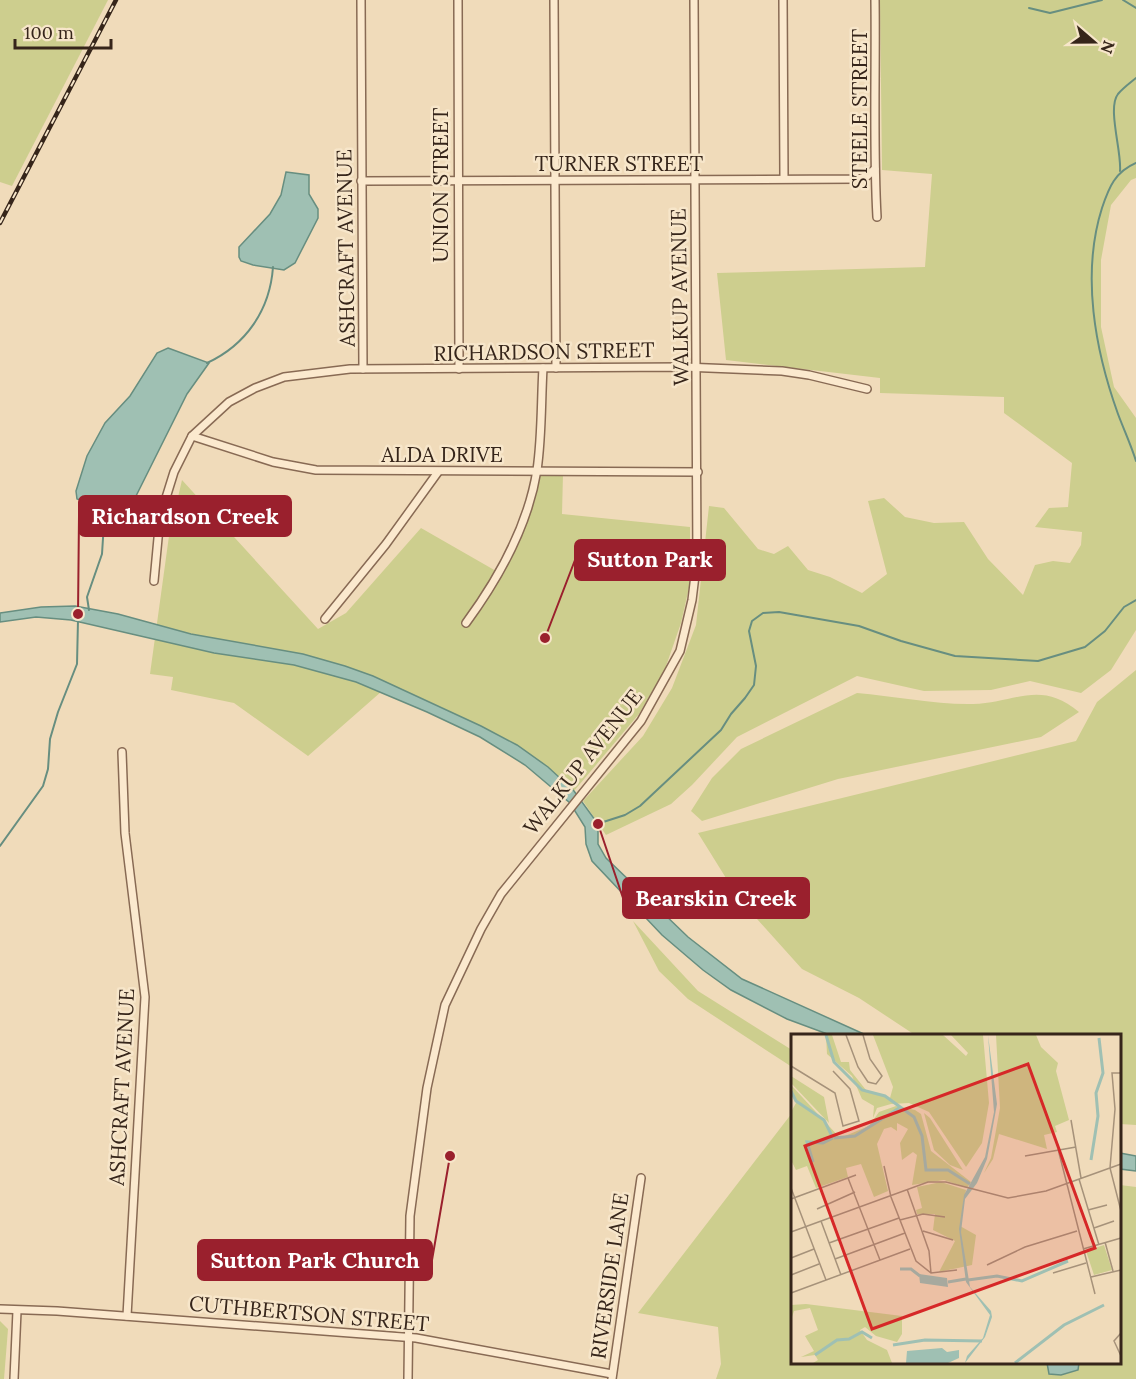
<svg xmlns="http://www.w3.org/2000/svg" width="1136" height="1379" viewBox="0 0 1136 1379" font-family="Lora,serif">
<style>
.green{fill:#cdce8e}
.water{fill:#9fc0b3;stroke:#678e80;stroke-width:1.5}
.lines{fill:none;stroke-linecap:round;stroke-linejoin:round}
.stream{stroke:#678e80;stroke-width:2}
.minor-casing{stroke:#886a54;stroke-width:10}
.minor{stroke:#fbe9ce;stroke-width:7}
.rail-casing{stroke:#36251a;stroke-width:4.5}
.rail{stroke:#f7e6ca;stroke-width:2;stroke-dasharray:7;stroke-linecap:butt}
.labels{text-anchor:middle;stroke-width:5;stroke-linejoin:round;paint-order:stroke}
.street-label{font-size:21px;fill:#36251a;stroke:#f7e6ca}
.inset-river{fill:none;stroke:#9fc0b3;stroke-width:3}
.inset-road{fill:none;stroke:#a6927a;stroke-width:1.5}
.view{fill:#d62828;fill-opacity:0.15;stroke:#d62828;stroke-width:3}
.inset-edge{fill:none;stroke:#36251a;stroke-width:3}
.leader{fill:none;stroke:#9a202d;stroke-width:2}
.callout-dot{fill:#9a202d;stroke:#f7e6ca;stroke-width:2}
.callout{fill:#9a202d;stroke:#9a202d;stroke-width:2}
.callout-label{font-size:22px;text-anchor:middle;font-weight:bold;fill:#fff}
</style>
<rect width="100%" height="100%" fill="#f0dbba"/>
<g class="green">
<polygon points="0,0 108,0 12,186 0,182"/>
<polygon points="880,0 1136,0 1136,178 1131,180 1111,205 1101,260 1101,327 1114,387 1136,418 1136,630 1111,670 1081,693 1030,681 991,690 924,691 857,676 737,737 692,785 671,804 606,835 583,801 643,736 672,688 696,625 709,506 724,508 758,549 774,554 788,546 808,570 830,577 862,593 887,574 868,501 884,498 905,517 934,523 964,522 988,559 1023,595 1035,565 1053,561 1070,563 1081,545 1082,532 1035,527 1049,508 1068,507 1072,463 1004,413 1004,397 880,393 880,378 726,360 717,273 925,267 932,174 882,170"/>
<path d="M563,474L562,514L690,527V583L681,623L665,669L639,714L574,791C520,741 456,714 390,684L308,756L234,703L171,690L173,677L150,674L169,536L182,480L318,629L346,613L421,528L503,575L521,538L540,475Z"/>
<polygon points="1136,670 1136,1125 1120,1124 1120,1036 915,1035 859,998 802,969 739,899 698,833 1076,741 1097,702"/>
<path d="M857,693C893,696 938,705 973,704C1015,703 1040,679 1079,712L1041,737L838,779L702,821L691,811L712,778L741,749Z"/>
<polygon points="633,921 698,991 792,1050 792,1067 688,999 659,971"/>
<polygon points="792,1113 792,1362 1120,1362 1120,1185 1136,1187 1136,1379 716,1379 721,1364 718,1327 638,1313"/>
<polygon points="0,1321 8,1329 4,1379 0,1379"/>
</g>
<g class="water">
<polygon points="286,172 309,175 309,194 318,209 318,218 295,263 284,270 253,265 241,261 239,257 239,247 270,214 281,195"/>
<polygon points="168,348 209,363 187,394 129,510 104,507 77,499 76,491 87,456 105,423 130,396 157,353"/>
<polygon points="75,606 118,614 191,634 303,654 345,666 373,676 481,726 517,745 548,767 574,791 598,824 598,844 606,858 688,937 742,979 866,1035 830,1035 787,1019 731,990 703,970 662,935 592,861 586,844 585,827 570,803 525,765 480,737 427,712 356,682 294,665 214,653 71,620 36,617 0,622 0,613 41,607"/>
<polygon points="1120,1153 1136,1156 1136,1171 1120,1169"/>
<polygon points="1047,1363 1047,1362 1079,1363 1078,1370 1061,1375 1049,1374"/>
</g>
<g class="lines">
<g class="stream">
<polyline points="1123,0 1136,8"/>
<polyline points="1029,8 1050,13 1102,0"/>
<path d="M1136,163C1115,172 1109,187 1102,208C1081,274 1095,350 1118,414C1124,430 1131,445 1136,461"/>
<path d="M1120,171C1122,152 1107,108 1118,94C1123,88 1130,83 1136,78"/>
<path d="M207,363C246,345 270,310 273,267"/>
<polyline points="89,610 87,597 102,554 105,507"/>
<polyline points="597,824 625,815 640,806 721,730 731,714 745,698 754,685 756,666 749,631 752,621 763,613 779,612 859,626 901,641 955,656 1038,661 1085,647 1105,631 1124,607 1136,600"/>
<polyline points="0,846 43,786 48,769 50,739 58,712 77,664 78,620"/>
</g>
<defs>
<g id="minor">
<polyline points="361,0 363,369"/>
<polyline points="458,0 459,369"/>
<polyline points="554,0 556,368"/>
<polyline points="783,0 784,177"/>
<path d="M875,0C876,72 873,145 877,217"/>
<polyline points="361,181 858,179 867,176 875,169"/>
<polyline points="192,436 273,462 316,470 698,472"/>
<polyline points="154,581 160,517 174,472 192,436 229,402 255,388 284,377 350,369 684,367 782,371 809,375 867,389"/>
<polyline points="325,619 386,544 438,472"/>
<path d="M466,623C499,578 528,526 537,470C542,437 541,402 543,368"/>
<polyline points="122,752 125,833 145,997 127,1316"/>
<polyline points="0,1309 57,1311 416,1338 612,1374"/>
<polyline points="14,1379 17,1311"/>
<polyline points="408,1379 410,1216 427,1088 445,1005 481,929 501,894 641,721 680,651 692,600 697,559 694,0"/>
<polyline points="612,1379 641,1178"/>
</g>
</defs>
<use href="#minor" class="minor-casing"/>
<use href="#minor" class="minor"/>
<defs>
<polyline id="rail" points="0,223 116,0"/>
</defs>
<use href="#rail" class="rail-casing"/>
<use href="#rail" class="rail"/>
</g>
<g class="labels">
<g class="street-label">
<text transform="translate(860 109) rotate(-90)" y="7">STEELE STREET</text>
<text x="619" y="171">TURNER STREET</text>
<text transform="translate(441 185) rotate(-90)" y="7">UNION STREET</text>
<text transform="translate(346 248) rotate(-91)" y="7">ASHCRAFT AVENUE</text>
<text transform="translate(680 297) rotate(-91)" y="7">WALKUP AVENUE</text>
<text transform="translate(544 352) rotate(-1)" y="7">RICHARDSON STREET</text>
<text x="442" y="462">ALDA DRIVE</text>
<text transform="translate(583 762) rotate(-52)" y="7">WALKUP AVENUE</text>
<text transform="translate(122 1087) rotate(-87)" y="7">ASHCRAFT AVENUE</text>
<text transform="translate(610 1276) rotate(-82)" y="7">RIVERSIDE LANE</text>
<text transform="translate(309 1314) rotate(5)" y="7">CUTHBERTSON STREET</text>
</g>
</g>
<g transform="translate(791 1034)">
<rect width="330" height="330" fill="#f0dbba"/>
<path d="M35,1H41L50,28H58L59,36L75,56L99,64L102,53L82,1H152L175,22L177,19L160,1H192L198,69L191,109L175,133L138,78L118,69L100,70L86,74L82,84L83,72L71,65L61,42L36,20ZM205,1H245L250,13L267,29L265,37L278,86L264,92L266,98L253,101L256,115L208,100L202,125L193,139L200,124L209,74ZM0,42L33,63L38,89L0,49ZM0,51L49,104L78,92L88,78L105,72L124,76L130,80L140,117L180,148L176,154L153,146L121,151L126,121L122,118L111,126L109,109L117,95L106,89V97L100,93L93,95L86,110L97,157L83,163L70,130L55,134L57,143L25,154L16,132L5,136L0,126V78L5,69ZM133,79L139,84L172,136L159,131L143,116ZM150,148L175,156L169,192L185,201L181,231L148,238L164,207L142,196L144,180H126L125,176L131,174L126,153ZM313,211L321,236L303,241L295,217ZM15,270L111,282V300L106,308L85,302L74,293L69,296L76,306L96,316L101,329H22L27,326L24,321L10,323L23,317L14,302L27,296L19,274L3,277L1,283L0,271Z" fill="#cdce8e"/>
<path d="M197,1L206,70L196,125L186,149L174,165L170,198L179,253L200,277L201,283L194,303L174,329L176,322L192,304L199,281L175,248L168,195L173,161L194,123L203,78ZM128,240L156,244L157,253L129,249ZM151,314L156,318L168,316V324L157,329H115L116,317Z" fill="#9fc0b3"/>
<path class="inset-river" d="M35,1L43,28L71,56L94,62L123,83L131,102L135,136H157L179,150M0,57L5,67L33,86L42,104M43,104L64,102L108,74M300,126L307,82L305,59L312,39L308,4M22,128L16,108L32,109L42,104M109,235H120L129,242M177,246L206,242L231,247L277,227M157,248L175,245M102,311L134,306L191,307M24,321L46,306L58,305L71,298L81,304M224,329L273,291L313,271"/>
<path class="inset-road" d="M55,1L67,33L77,48L85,50L91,42L79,25L72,1M0,32L44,59L52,92L68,87L59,55L42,37M330,39H321L324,75L319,134L330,177M280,86L290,144M267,115L304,260M234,122L285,113M93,132L100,163L125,227L140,239L166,236M57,144L89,226M288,145L308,211M0,154L35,246M116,155L138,217L140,239M0,165L65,141M26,175L64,158M297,176L316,171M109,186L132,180L154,183M30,187L50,241M303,194L323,187M132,197L162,206M0,198L137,148H155L217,164L255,157L330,130M314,208L322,237M38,209L108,184M292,215L330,204M0,224L23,215M44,225L114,199M196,231L234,213L286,197M262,239L295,229M0,241L28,230M300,243L330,236M0,259L119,215M330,299L323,307L330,322"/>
<path class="view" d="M237,30L304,214L81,295L14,112Z"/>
<rect width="330" height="330" class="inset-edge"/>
</g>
<path class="leader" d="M78 614L79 516M545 638L575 560M598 824L623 898M450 1156L432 1260"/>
<g class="callout-dot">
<circle cx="78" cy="614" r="6"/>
<circle cx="545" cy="638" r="6"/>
<circle cx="598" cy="824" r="6"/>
<circle cx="450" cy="1156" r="6"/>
</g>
<g class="callout">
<rect x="79" y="496" width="212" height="40" rx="6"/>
<rect x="575" y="540" width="150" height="40" rx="6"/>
<rect x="623" y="878" width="186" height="40" rx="6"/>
<rect x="198" y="1240" width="234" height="40" rx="6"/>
</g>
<g class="callout-label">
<text x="185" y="524">Richardson Creek</text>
<text x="650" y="567">Sutton Park</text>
<text x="716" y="906">Bearskin Creek</text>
<text x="315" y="1268">Sutton Park Church</text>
</g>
<g transform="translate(1094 42) rotate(110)" stroke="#f7e6ca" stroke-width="4.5" paint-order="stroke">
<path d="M0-4.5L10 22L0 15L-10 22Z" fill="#36251a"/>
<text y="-9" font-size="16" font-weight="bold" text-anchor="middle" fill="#36251a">N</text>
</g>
<path d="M15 39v9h96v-9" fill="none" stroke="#36251a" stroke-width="3"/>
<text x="24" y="39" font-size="18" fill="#36251a" stroke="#f7e6ca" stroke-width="4.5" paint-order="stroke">100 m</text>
</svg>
